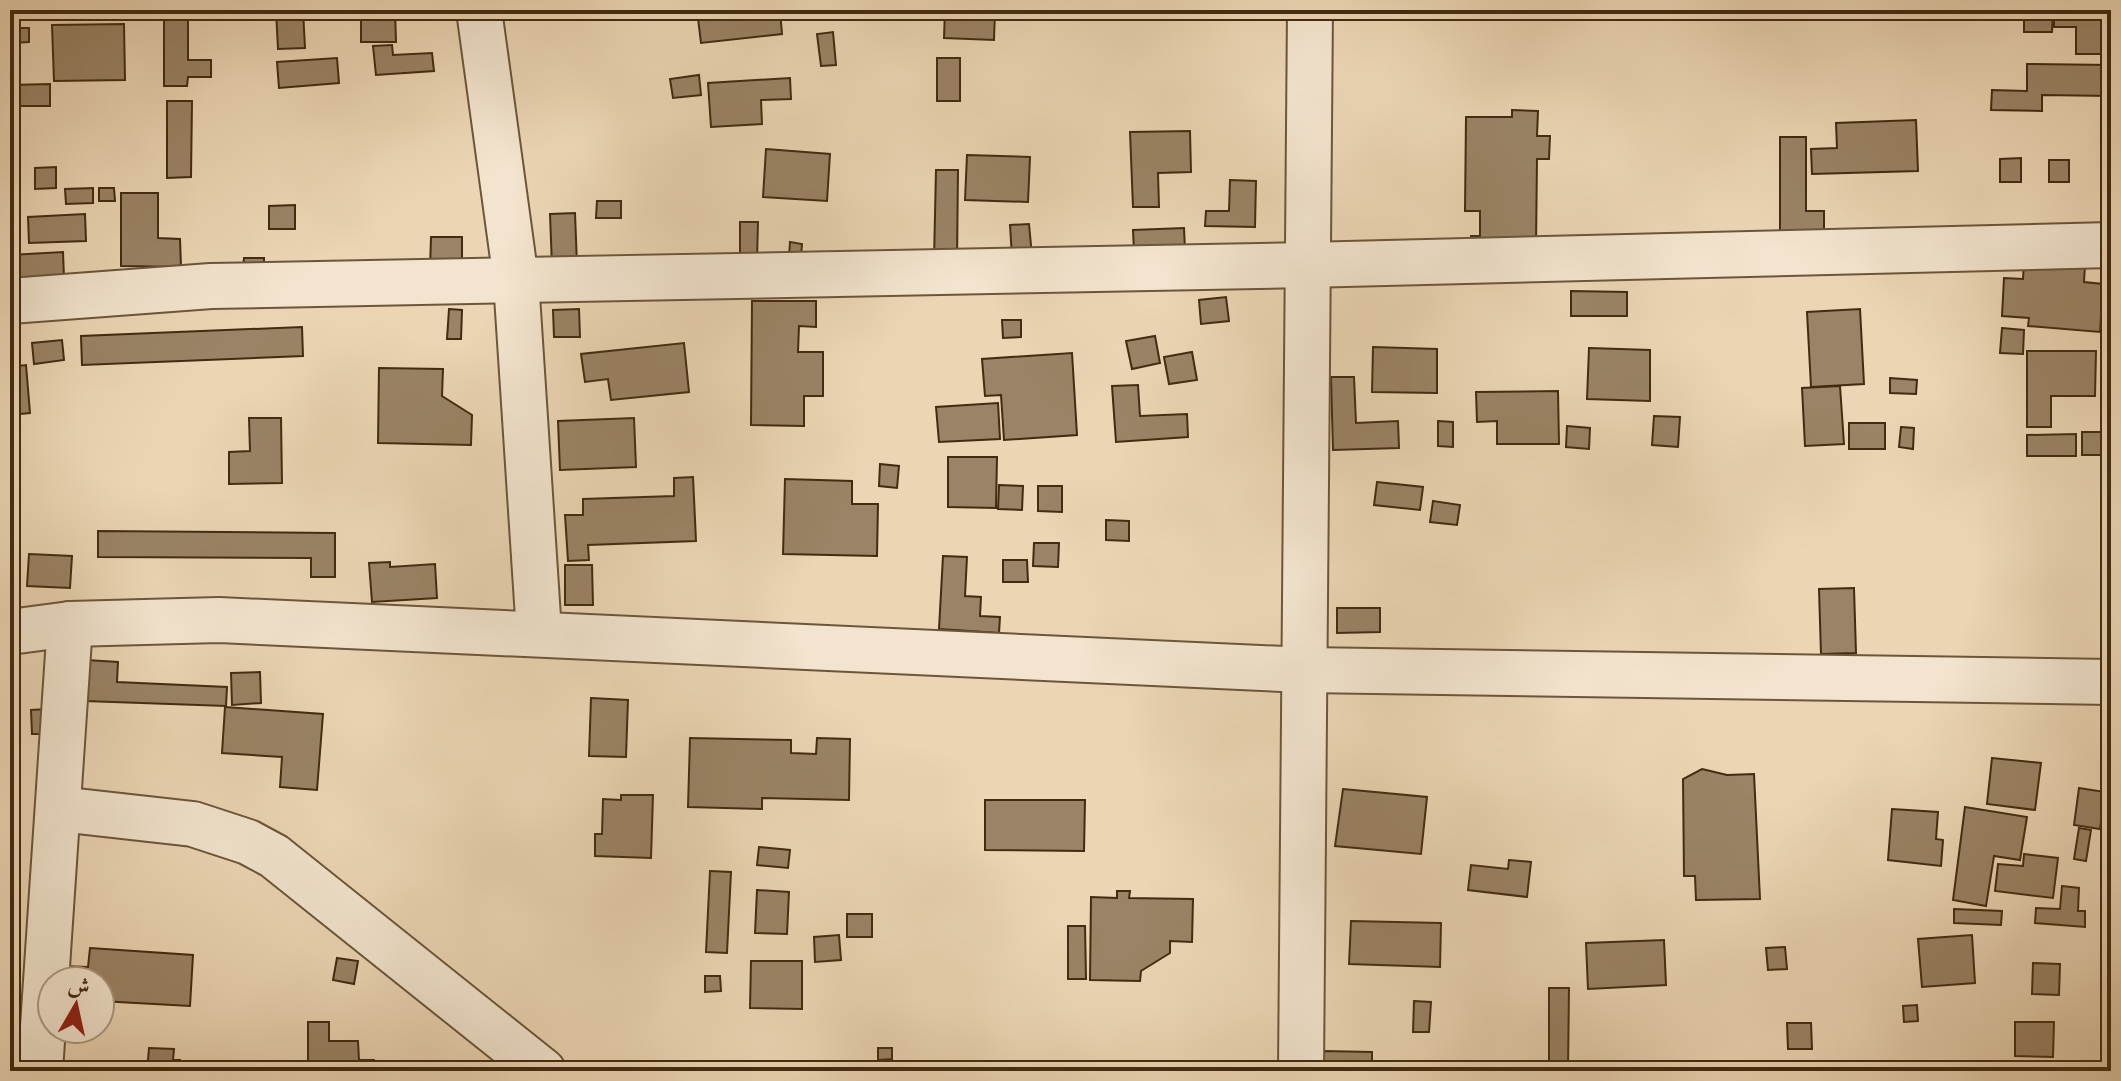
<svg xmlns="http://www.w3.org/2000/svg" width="2121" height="1081" viewBox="0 0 2121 1081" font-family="'IM FELL Great Primer',Amiri,serif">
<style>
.building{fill:#9a8366;stroke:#422b11;stroke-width:2}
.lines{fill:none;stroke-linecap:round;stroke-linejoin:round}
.minor-casing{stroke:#6c563a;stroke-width:48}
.minor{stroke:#f2e4ce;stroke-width:44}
</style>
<rect width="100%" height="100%" fill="#ebd5b4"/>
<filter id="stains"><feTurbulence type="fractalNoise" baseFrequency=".0025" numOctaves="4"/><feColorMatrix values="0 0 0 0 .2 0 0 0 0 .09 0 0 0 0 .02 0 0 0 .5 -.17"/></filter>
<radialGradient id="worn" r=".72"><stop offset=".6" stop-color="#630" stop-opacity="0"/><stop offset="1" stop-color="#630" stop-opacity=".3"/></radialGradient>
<g class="building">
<polygon points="164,10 188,10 188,60 211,60 211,77 188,77 187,86 164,86"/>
<polygon points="276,10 303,10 305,48 278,49"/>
<polygon points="361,10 395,10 396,42 361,42"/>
<polygon points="545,10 617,10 547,19"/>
<polygon points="697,10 780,10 782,34 701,43"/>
<polygon points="945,10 995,10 994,40 944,38"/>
<polygon points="2024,10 2053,10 2052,32 2024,32"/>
<polygon points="2054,10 2111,10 2111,54 2076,54 2076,27 2054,27"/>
<polygon points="124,24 125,80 54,81 52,25"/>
<polygon points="10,28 29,28 29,42 10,43"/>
<polygon points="833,32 836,65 821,66 817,34"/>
<polygon points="392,45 393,55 432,53 434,71 376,75 373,46"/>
<polygon points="337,58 339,83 279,88 277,62"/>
<rect x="937" y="58" width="23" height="43"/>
<polygon points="2027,64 2111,65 2111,96 2042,95 2042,111 1991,110 1992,90 2027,91"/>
<polygon points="699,75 701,95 673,98 670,79"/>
<polygon points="790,78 791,99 761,100 762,124 711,127 708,83"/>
<polygon points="50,84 50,106 10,106 10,85"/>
<polygon points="167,101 192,101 191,177 167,178"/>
<polygon points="1512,110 1538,111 1537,136 1550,136 1549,159 1537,159 1536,245 1471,244 1471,236 1480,236 1480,211 1465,211 1466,117 1512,117"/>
<polygon points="1916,120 1918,171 1812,174 1811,149 1837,148 1836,123"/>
<polygon points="1190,131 1191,172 1158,173 1159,207 1133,207 1130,132"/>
<polygon points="1780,137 1806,137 1806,211 1824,211 1824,231 1780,231"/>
<polygon points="766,149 830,154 827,201 763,197"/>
<polygon points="967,155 1030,157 1028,202 965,200"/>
<polygon points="2021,158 2021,182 2000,182 2000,159"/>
<rect x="2049" y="160" width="20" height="22"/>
<polygon points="56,167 56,188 35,189 35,168"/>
<polygon points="936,170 958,170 957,261 934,260"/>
<polygon points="1230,180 1256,181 1255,227 1205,226 1206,211 1229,211"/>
<polygon points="93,188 93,203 66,204 65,189"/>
<polygon points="99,188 114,188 115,201 99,201"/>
<polygon points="121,193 158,193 158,238 180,239 181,267 121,266"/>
<polygon points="597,201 621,201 621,218 596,218"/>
<polygon points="295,205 295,229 269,229 269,206"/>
<polygon points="575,213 577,265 552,266 550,214"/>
<polygon points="85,214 86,241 29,243 28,217"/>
<polygon points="740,222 758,222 757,260 740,260"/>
<polygon points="1029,224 1032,256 1012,257 1010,225"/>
<polygon points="1184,228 1185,250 1134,252 1133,230"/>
<polygon points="431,237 462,237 462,269 430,269"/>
<polygon points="790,242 802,244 801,257 789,256"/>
<polygon points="63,252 64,278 10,281 10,255"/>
<polygon points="244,258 264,258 264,269 243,268"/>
<polygon points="2024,261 2085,265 2084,282 2103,284 2100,332 2028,326 2029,318 2002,316 2004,278 2023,279"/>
<polygon points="1571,291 1627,292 1627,316 1571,316"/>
<polygon points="1226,297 1229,321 1201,324 1199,300"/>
<polygon points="752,301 816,301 816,327 799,326 798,352 823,352 823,396 804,396 804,426 751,425"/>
<polygon points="449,309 462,310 461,339 447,339"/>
<polygon points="579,309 580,337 554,337 553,310"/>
<polygon points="1860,309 1864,384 1811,387 1807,312"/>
<polygon points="1002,320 1021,320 1021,337 1003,338"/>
<polygon points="302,327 303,356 82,365 81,336"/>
<polygon points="2002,328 2024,330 2023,354 2000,353"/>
<polygon points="1155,336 1160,363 1132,369 1126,341"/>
<polygon points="62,340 64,360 34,364 32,343"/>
<polygon points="684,343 689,392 611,400 608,379 585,382 581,354"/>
<polygon points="1373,347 1437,349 1437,393 1372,392"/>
<polygon points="1589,348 1650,350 1650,401 1587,399"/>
<polygon points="2027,351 2096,351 2095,396 2051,396 2051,427 2027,427"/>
<polygon points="1192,352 1197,380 1169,384 1164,357"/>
<polygon points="1072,353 1077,435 1004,440 1001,395 985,396 982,359"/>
<polygon points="26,365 30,413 10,415 10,367"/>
<polygon points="379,368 443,369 442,396 472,415 471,445 378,443"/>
<polygon points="1331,377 1354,377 1356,423 1398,421 1399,448 1333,450"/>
<polygon points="1890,378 1917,380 1916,394 1890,393"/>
<polygon points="1138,385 1140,416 1187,414 1188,437 1116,442 1112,386"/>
<polygon points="1840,386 1844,444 1805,446 1802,388"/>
<polygon points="1558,391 1559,444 1497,444 1497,421 1477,422 1476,392"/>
<polygon points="998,403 1000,439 939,442 936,407"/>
<polygon points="1654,416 1680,417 1678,447 1652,445"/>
<polygon points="249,418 281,418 282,483 229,484 229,452 250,451"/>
<polygon points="634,418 636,467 560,470 558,421"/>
<polygon points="1438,421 1453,422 1453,447 1438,446"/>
<rect x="1849" y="423" width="36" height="26"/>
<polygon points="1567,426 1590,428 1589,449 1566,447"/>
<polygon points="1901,427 1914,428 1913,449 1899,447"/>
<polygon points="2082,432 2102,432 2102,437 2111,437 2111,455 2082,455"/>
<polygon points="2076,434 2076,456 2027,456 2027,435"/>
<polygon points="948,457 997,457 996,508 948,507"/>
<polygon points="880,464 899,466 897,488 879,486"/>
<polygon points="693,477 696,541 588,545 589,560 568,561 565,515 583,515 583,499 674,496 674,478"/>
<polygon points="785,479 852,481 852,504 878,504 877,556 783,554"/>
<polygon points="1377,482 1423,487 1420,510 1374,505"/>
<polygon points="999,485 1023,486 1022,510 998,509"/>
<polygon points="1038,486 1062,486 1062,512 1038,511"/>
<polygon points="1433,501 1460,505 1457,525 1430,522"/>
<polygon points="1106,520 1129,521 1129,541 1106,540"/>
<polygon points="98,531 335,533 335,577 311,577 311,558 98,557"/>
<polygon points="1034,543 1059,543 1058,567 1033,566"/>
<polygon points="29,554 72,556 70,588 27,586"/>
<polygon points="943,556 967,557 965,596 981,597 980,616 1000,617 999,633 939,629"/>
<polygon points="1003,560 1027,560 1028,582 1003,582"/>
<polygon points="390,562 390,567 435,564 437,598 372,602 369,563"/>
<polygon points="565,565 592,565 593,605 565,605"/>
<polygon points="1854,588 1856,653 1821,654 1819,589"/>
<polygon points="1337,608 1380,608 1380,632 1337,633"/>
<polygon points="86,660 118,662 117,682 227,687 226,706 85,701"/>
<polygon points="260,672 261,703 232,705 231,673"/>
<polygon points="591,698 628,700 626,757 589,756"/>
<polygon points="225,707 323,714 317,790 280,787 282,757 222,753"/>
<polygon points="47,709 48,734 32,734 31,710"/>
<polygon points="690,738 791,740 791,753 816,754 817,738 850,739 849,800 762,798 762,809 688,807"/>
<polygon points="1992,758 2041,763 2035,810 1987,804"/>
<polygon points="1702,769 1727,775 1754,774 1760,899 1696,900 1695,876 1684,876 1683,779"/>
<polygon points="2079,788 2105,792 2100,829 2074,825"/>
<polygon points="1343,789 1427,797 1421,854 1335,846"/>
<polygon points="621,795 653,795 651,858 595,856 595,834 602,834 603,799 621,800"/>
<polygon points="985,800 1085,800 1084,851 985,850"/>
<polygon points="1965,807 2027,817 2020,860 1994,856 1986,906 1953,900"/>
<polygon points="1892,809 1938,812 1936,839 1943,840 1941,866 1888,860"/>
<polygon points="2079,828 2091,830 2086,861 2074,859"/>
<polygon points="759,847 790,850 788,868 757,865"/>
<polygon points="2024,854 2058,858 2053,898 1995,891 1998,864 2023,866"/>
<polygon points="1509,860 1531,862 1527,897 1468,890 1471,865 1508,869"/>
<polygon points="710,871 731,872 727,953 706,952"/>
<polygon points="2062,886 2079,888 2078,911 2085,911 2085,927 2035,923 2036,908 2060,909"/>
<polygon points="757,890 789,892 787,934 755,933"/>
<polygon points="1117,891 1130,891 1129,898 1193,899 1192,942 1170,941 1170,953 1141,971 1140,981 1090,980 1091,897 1117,898"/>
<polygon points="1954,909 2002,911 2001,925 1954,923"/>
<rect x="847" y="914" width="25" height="23"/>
<polygon points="1351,921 1441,923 1440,967 1349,964"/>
<polygon points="1068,926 1085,926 1086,979 1068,979"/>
<polygon points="839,935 841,960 815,962 814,937"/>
<polygon points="1972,935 1975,983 1922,987 1918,939"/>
<polygon points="1664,940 1666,985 1588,989 1586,943"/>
<polygon points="1785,947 1787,969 1768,970 1766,948"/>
<polygon points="90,948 193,955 190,1006 100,1001 100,981 62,981 63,966 88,967"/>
<polygon points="337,958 358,961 354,984 333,980"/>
<polygon points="751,961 802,961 802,1009 750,1008"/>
<polygon points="2033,963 2060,964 2059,995 2032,994"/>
<polygon points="705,976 720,976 721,991 705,992"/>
<polygon points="1549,988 1569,988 1568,1071 1549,1071"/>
<polygon points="1414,1001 1431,1002 1429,1032 1413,1032"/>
<polygon points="1917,1005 1918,1021 1904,1022 1903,1006"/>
<polygon points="308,1022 329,1022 329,1041 358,1041 359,1060 374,1060 375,1071 308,1071"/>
<polygon points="2015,1022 2054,1022 2053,1057 2015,1056"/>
<polygon points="1787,1023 1811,1023 1812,1049 1788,1049"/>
<polygon points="149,1048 174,1049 173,1060 180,1060 180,1071 147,1071"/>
<polygon points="878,1048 892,1048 892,1059 878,1060"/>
<polygon points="1323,1051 1372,1052 1372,1071 1323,1071"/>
</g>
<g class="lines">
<defs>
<g id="minor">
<polyline points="479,10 516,280 539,633"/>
<polyline points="10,301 211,286 1306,265 2111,245"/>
<polyline points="10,632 70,624 219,620 1305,670 2111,682"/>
<polyline points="59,809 193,824 248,842 274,856 543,1071"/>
<polyline points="40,1071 70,624"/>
<polyline points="1301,1071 1310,10"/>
</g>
</defs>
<use href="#minor" class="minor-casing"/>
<use href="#minor" class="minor"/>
</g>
<rect width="2121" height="1081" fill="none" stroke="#ebd5b4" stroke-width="40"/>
<rect x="12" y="12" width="2097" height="1057" fill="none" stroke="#422b11" stroke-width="4"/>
<rect x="20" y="20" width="2081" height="1041" fill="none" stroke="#422b11" stroke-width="2"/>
<g transform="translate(76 1005) rotate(9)"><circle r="38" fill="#f2e4ce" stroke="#ac9a82" stroke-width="2"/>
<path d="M0-6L14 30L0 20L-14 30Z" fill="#8f2418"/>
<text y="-12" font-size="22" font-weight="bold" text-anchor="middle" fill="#422b11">ش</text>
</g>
<rect width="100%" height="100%" filter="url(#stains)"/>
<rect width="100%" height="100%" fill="url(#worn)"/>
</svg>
